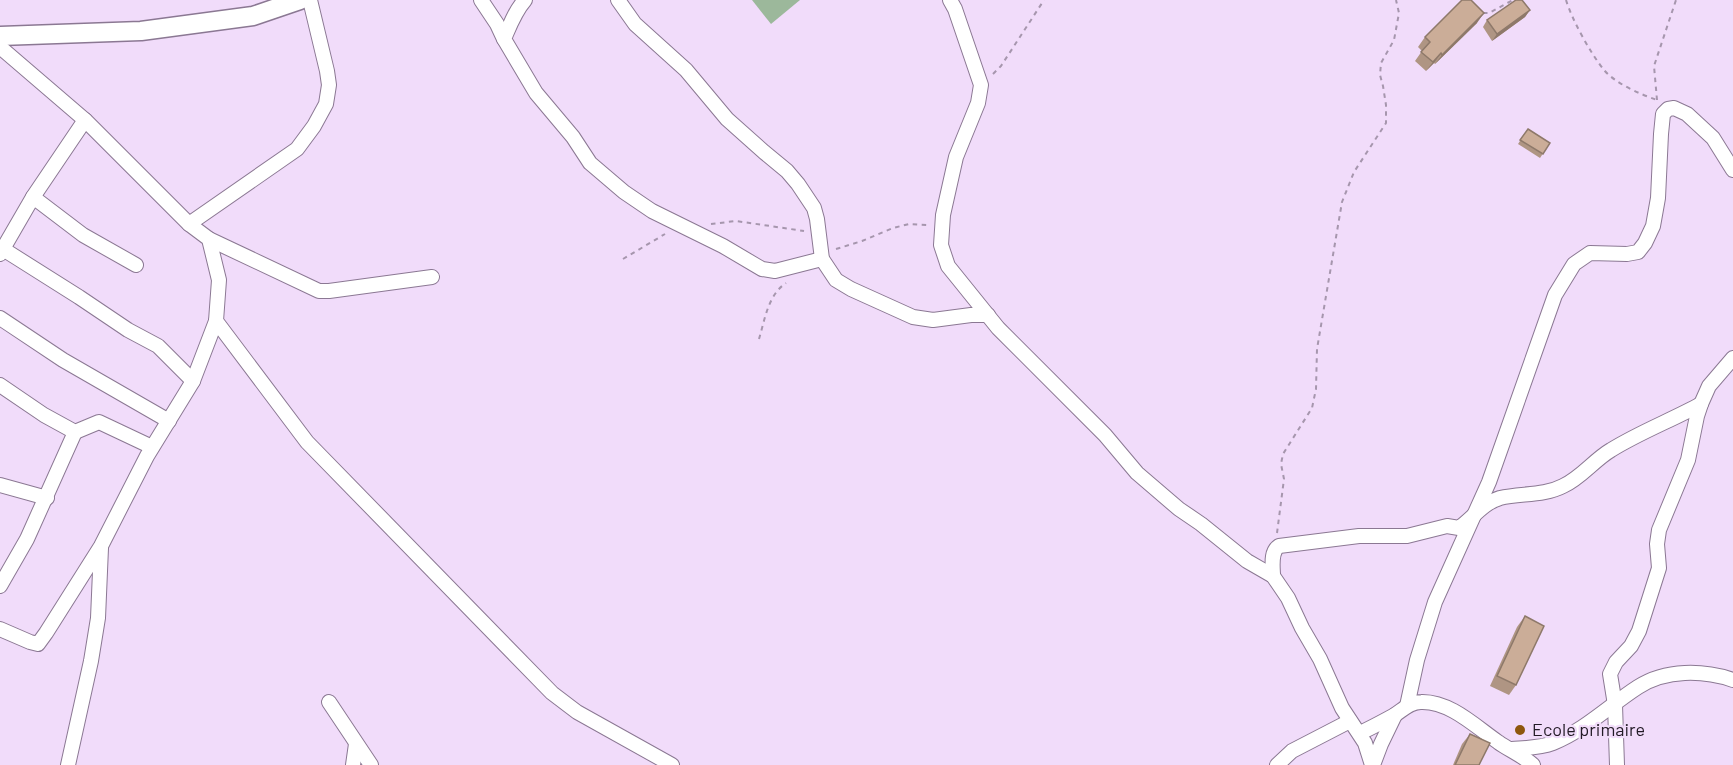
<svg xmlns="http://www.w3.org/2000/svg" width="1733" height="765" viewBox="0 0 1733 765" font-family="Barlow,sans-serif">
<style>
.forest{fill:#9cb89b}
.lines{fill:none;stroke-linecap:round;stroke-linejoin:round}
.street-casing{stroke:#8b7893;stroke-width:16}
.secondary-casing{stroke:#8b7893;stroke-width:21}
.path{stroke:#a696ad;stroke-width:2;stroke-dasharray:4.5 4.5;stroke-linecap:butt}
.street{stroke:#fff;stroke-width:14}
.secondary{stroke:#fff;stroke-width:18}
.wall{fill:#af9583}
.shaded-wall{fill:#8e796a}
.building{fill:#cbad98;stroke:#8e796a;stroke-width:1.5}
.poi-dot{fill:#8e570d;stroke:#f1dcfa;stroke-width:2}
.labels{text-anchor:middle;stroke-width:4.5;stroke-linejoin:round;paint-order:stroke}
.poi-label{font-size:18px;fill:#221a25;stroke:#f1dcfa;text-anchor:start}
</style>
<rect width="100%" height="100%" fill="#f1dcfa"/>
<polygon class="forest" points="752,0 800,0 771,24"/>
<g class="lines">
<defs>
<g id="street">
<polyline points="481,0 497,24 504,39"/>
<path d="M525,0C515,11 510,25 504,39L536,93L573,137L590,163L624,192L652,211L723,246L762,269L775,271L822,259"/>
<polyline points="618,0 635,24 686,70 727,119 764,152 787,171 798,184 814,208 817,219 822,259 836,280 851,289 913,317 933,320 971,315 988,315"/>
<polyline points="950,0 955,9 981,85 978,103 956,157 943,215 941,245 948,266 998,328 1105,435 1137,473 1179,509 1201,524 1247,561 1273,576 1288,598 1302,628 1320,659 1342,708 1365,743 1372,765"/>
<polyline points="0,47 85,120 189,224 209,239 219,280 216,321 307,442 552,693 577,712 672,765"/>
<polyline points="33,197 83,235 136,265"/>
<polyline points="189,224 297,149 314,126 326,104 329,85 327,71 310,0"/>
<polyline points="209,239 319,291 329,291 432,277"/>
<polyline points="3,249 79,297 128,330 158,346 193,381"/>
<polyline points="0,254 33,197 85,120"/>
<polyline points="0,318 63,360 169,421"/>
<polyline points="0,385 44,415 75,432 99,422 152,447"/>
<polyline points="0,485 47,498"/>
<path d="M1273,576C1273,566 1270,552 1279,546L1359,536H1407L1447,526L1459,528C1473,518 1483,503 1500,498C1521,493 1544,496 1563,486C1581,478 1594,460 1611,450C1640,432 1672,420 1701,404"/>
<polyline points="0,586 27,539 75,432"/>
<polyline points="0,629 30,642 38,644 46,633 101,546 147,456 193,381 216,321"/>
<polyline points="329,702 371,765"/>
<polyline points="1407,706 1417,660 1435,602 1489,482 1555,295 1574,264 1590,253 1627,254 1638,252 1645,243 1653,226 1658,198 1661,134 1663,114 1668,109 1674,108 1687,114 1713,138 1733,170"/>
<path d="M1360,733C1371,728 1382,722 1393,716C1402,711 1409,702 1421,702C1450,701 1476,727 1498,742C1509,750 1522,755 1533,765"/>
<path d="M1512,749C1525,748 1540,748 1553,743C1585,730 1610,705 1638,687C1666,669 1703,670 1733,680"/>
<polyline points="68,765 91,661 98,618 101,548"/>
<polyline points="353,765 356,744"/>
<polyline points="1277,765 1292,751 1350,721"/>
<polyline points="1373,765 1381,744 1395,715"/>
<polyline points="1617,765 1615,705 1610,674 1616,662 1631,646 1639,631 1659,568 1657,544 1659,530 1688,460 1697,416 1701,404 1709,386 1733,358"/>
</g>
<polyline id="secondary" points="0,36 141,31 253,16 300,0"/>
</defs>
<use href="#street" class="street-casing"/>
<use href="#secondary" class="secondary-casing"/>
<g class="path">
<path d="M1566,0C1572,20 1591,54 1604,70C1616,84 1640,94 1657,100"/>
<polyline points="1483,13 1489,13 1513,0"/>
<polyline points="993,74 1001,66 1044,0"/>
<polyline points="1657,100 1654,66 1676,0"/>
<polyline points="711,224 736,221 804,231"/>
<polyline points="836,249 862,241 893,228 909,224 927,225"/>
<polyline points="623,259 665,234"/>
<path d="M759,339C765,319 768,295 786,283"/>
<polyline points="1277,533 1284,479 1281,464 1283,454 1312,408 1316,389 1317,349 1342,202 1354,172 1386,123 1386,105 1383,86 1380,75 1381,63 1394,40 1399,13 1396,0"/>
</g>
<use href="#street" class="street"/>
<use href="#secondary" class="secondary"/>
</g>
<g class="wall">
<polygon points="1462,0 1472,0 1471,1 1477,23 1435,64 1434,63 1426,71 1415,61 1422,51 1418,47 1425,37"/>
<polygon points="1530,10 1525,17 1492,41 1483,27 1487,20"/>
<polygon points="1528,129 1550,143 1540,158 1518,144"/>
<polygon points="1525,616 1516,685 1509,695 1490,686 1517,627"/>
<polygon points="1470,734 1479,765 1453,765 1462,744"/>
</g>
<g class="shaded-wall">
<polygon points="1530,10 1525,17 1492,41 1497,34"/>
<polygon points="1484,13 1477,23 1435,64 1442,55"/>
<polygon points="1441,53 1434,63 1426,71 1433,62"/>
</g>
<g class="building">
<polygon points="1462,0 1471,0 1484,13 1442,55 1441,53 1433,62 1421,52 1430,42 1425,37"/>
<polygon points="1516,0 1522,0 1530,10 1497,34 1487,20"/>
<polygon points="1528,129 1550,143 1543,154 1520,140"/>
<polygon points="1525,616 1544,626 1516,685 1497,676"/>
<polygon points="1470,734 1490,743 1479,765 1455,765"/>
</g>
<circle class="poi-dot" cx="1520" cy="730" r="6"/>
<g class="labels">
<g class="poi-label">
<text x="1532" y="736">Ecole primaire</text>
</g>
</g>
</svg>
